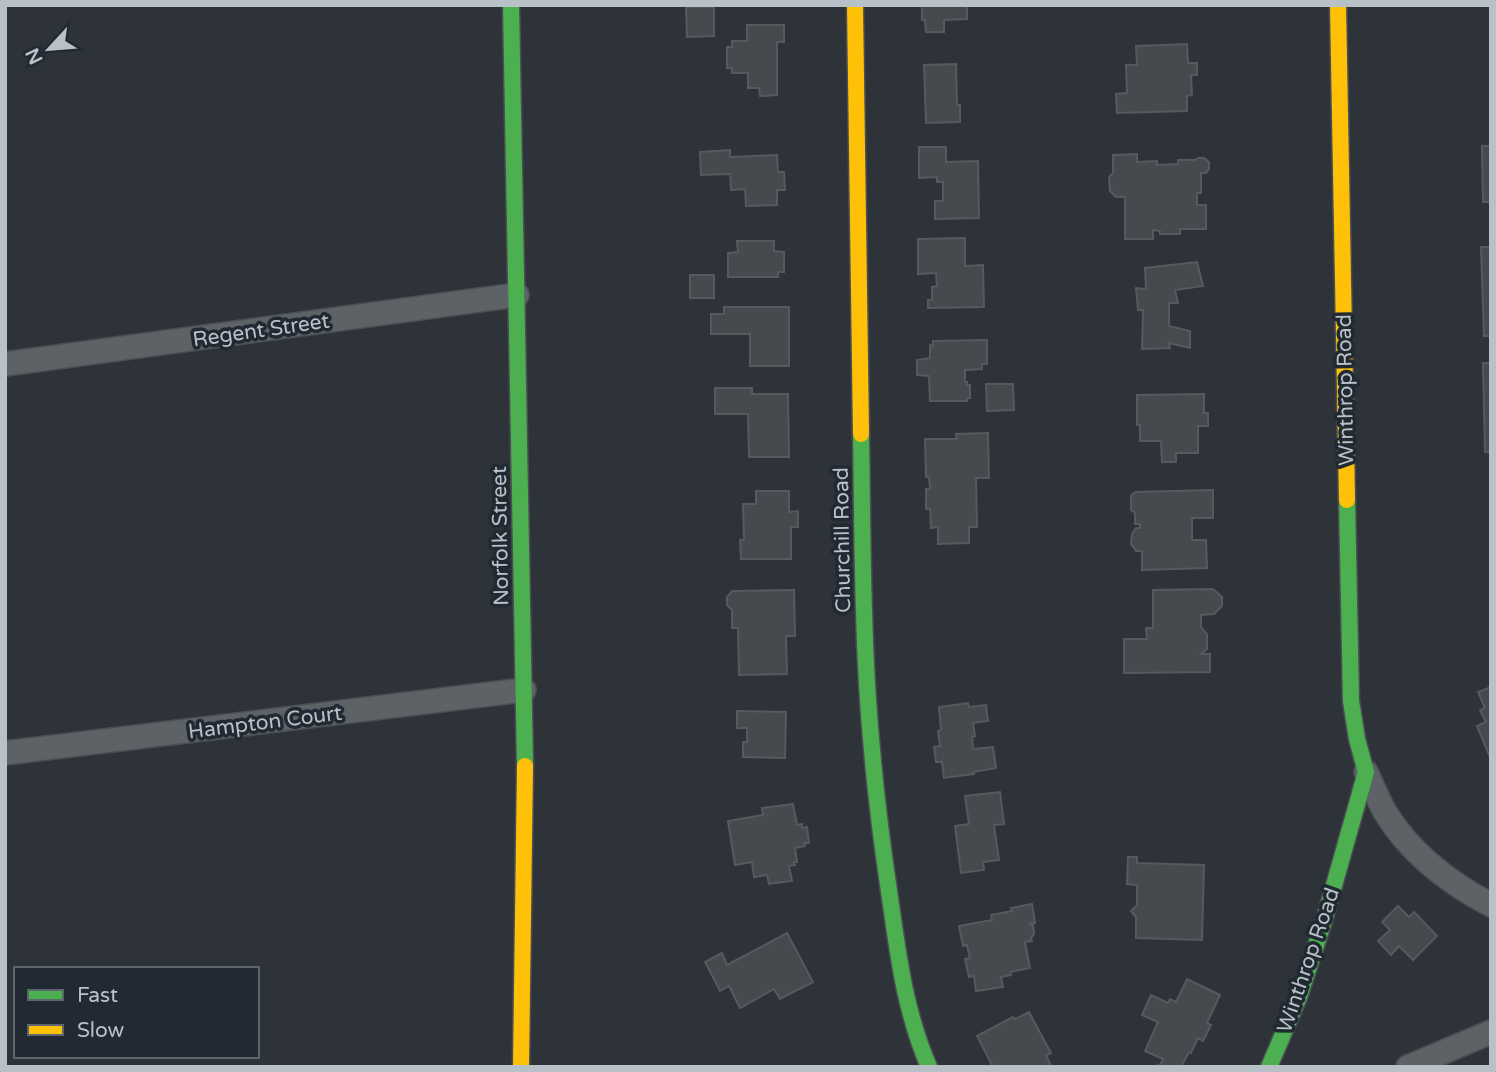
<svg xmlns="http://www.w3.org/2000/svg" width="1496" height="1072" viewBox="0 0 1496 1072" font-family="'Varela Round',sans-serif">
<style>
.building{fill:#454a4e;stroke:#555a5f;stroke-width:2}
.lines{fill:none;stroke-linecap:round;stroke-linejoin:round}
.street-casing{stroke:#4b4f53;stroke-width:26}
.fast-casing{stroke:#4b4f53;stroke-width:19}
.slow-casing{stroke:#4b4f53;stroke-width:19}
.street{stroke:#5d6266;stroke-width:23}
.fast{stroke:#4caf50;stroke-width:16}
.slow{stroke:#ffc107;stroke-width:16}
.labels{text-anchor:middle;stroke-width:7;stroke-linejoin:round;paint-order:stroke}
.street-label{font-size:21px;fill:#b8c0c8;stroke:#212a32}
</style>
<rect width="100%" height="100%" fill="#2d3338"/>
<g class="building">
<polygon points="922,5 967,5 967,19 944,20 944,32 926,32 925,20 922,20"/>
<polygon points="686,7 714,7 714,36 687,37"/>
<polygon points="747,25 784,25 784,42 777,42 777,95 760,96 759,88 748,88 748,73 732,73 732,68 727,68 727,47 732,47 732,41 747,41"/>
<polygon points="1187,44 1188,63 1197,63 1197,75 1191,75 1192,95 1187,96 1187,111 1117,113 1116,94 1127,93 1126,65 1137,65 1136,46"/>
<polygon points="956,64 957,105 960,105 960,122 926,123 924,65"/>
<polygon points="1482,146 1491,146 1491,202 1483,202"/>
<polygon points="919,147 946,147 946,162 978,161 979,218 935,219 935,201 943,201 943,182 937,182 937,177 919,178"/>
<polygon points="730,150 730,157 777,155 778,172 784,172 785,190 777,190 777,205 746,206 745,189 731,190 730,174 701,175 700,152"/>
<polygon points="1137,154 1137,162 1157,161 1157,165 1178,164 1178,160 1195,160 1198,158 1204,158 1209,162 1209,169 1206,173 1201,173 1201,193 1197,193 1197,205 1206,205 1206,229 1180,229 1180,234 1160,234 1160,231 1153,230 1153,239 1125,239 1125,197 1116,197 1110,191 1109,177 1113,173 1113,155"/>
<polygon points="965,238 965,266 983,265 984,307 928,308 928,300 932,300 932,287 937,286 936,273 918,274 918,239"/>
<polygon points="737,241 774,241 774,251 784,252 784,272 778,272 778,277 728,277 728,253 738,252"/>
<polygon points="1481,247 1491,247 1491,336 1484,336"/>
<polygon points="1197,262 1203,286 1175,290 1178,303 1169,303 1169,326 1190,331 1190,348 1169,343 1170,348 1142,349 1143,310 1138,310 1136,288 1146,289 1145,268"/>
<rect x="690" y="275" width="24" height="23"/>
<polygon points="724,307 789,307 789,366 750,366 750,334 711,334 711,314 724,314"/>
<polygon points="987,340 987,364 982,364 982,369 965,370 965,382 967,382 967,385 970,385 970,398 967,398 967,401 930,401 929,376 917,375 917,360 930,358 930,345 933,346 933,341"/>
<polygon points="1483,363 1491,363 1491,452 1485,452"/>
<polygon points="986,384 1013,384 1014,410 987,411"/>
<polygon points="715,388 752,388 752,394 788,394 789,457 749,457 748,414 715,414"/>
<polygon points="1204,394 1204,413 1208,413 1208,426 1198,426 1198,453 1176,453 1176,462 1162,462 1161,441 1140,441 1140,425 1137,425 1137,395"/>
<polygon points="988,433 989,478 976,478 977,527 969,527 969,543 938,544 938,527 931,528 930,509 926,509 926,489 930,489 929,477 926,477 925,439 957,439 956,434"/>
<polygon points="1213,490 1213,518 1192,518 1192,540 1206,540 1207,568 1142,570 1142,551 1136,551 1131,544 1132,534 1136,528 1140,528 1140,524 1135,524 1135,513 1131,510 1131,496 1135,492"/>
<polygon points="756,491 789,491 789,512 798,511 798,527 791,527 791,559 741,559 740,540 744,540 743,504 756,504"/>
<polygon points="1213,589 1222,597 1222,606 1214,614 1201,615 1201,627 1207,634 1207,649 1201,654 1210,654 1210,672 1124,673 1124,639 1147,639 1146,628 1153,628 1153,590"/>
<polygon points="794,590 795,636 786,636 787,674 739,675 738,628 732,628 732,610 727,605 727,597 732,591"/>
<polygon points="1491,687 1491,754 1489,755 1477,726 1486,722 1480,710 1485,708 1478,692"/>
<polygon points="968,703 969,707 986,705 988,721 973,723 975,736 972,737 973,749 993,747 996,768 973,772 974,774 944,778 942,762 936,762 934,747 940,746 938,731 941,730 939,707"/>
<polygon points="737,711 786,712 785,758 743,757 743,742 747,742 747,728 737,728"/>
<polygon points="1000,792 1004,824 994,825 999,860 983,862 984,870 961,873 955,826 969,824 965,796"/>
<polygon points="793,804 797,825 802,824 802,828 807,827 809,843 804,843 805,846 795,848 797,862 794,862 795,865 789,866 792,881 769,884 767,875 754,877 752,862 735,865 728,821 763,815 762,808"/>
<polygon points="1128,857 1137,857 1137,863 1204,865 1202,940 1136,938 1136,917 1131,911 1137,905 1137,885 1127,884"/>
<polygon points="1032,904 1035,923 1029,924 1033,925 1034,934 1031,938 1032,941 1025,942 1030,968 1010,972 1011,975 1001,977 1003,987 976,991 974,976 969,977 965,959 970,958 967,945 963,946 959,926 992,920 991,915 1012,911 1011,908"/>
<polygon points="1398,906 1409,917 1414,912 1437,936 1413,960 1399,946 1391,955 1378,941 1390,930 1382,922"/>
<polygon points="787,933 813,982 780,999 774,989 740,1008 729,986 720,991 705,962 722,953 727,965"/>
<polygon points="1187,979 1220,995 1207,1023 1211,1025 1203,1041 1198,1038 1191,1053 1189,1052 1182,1065 1186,1067 1157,1067 1158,1065 1160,1066 1163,1059 1145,1051 1158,1022 1142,1015 1151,995 1168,1003 1170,999 1176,1002"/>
<polygon points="1029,1012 1051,1053 1046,1055 1051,1066 993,1067 977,1036 1013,1017 1015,1019"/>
</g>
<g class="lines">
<defs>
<g id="street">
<polyline points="5,364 517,295"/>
<polyline points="5,753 524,690"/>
<path d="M1366,772C1372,785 1378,799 1385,812C1410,853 1449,883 1491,905"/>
<polyline points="1408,1067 1491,1032"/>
</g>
<g id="fast">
<polyline points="511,5 525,766"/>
<path d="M861,434C862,492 862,551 864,610C866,704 875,798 889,891C898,953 904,1009 929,1067"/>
<polyline points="1269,1067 1299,997 1324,921 1366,772 1357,739 1351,701 1347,500"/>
</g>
<g id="slow">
<polyline points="855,5 861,434"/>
<polyline points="1338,5 1347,500"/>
<polyline points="521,1067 525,766"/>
</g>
</defs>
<use href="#street" class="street-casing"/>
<use href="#fast" class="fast-casing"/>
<use href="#slow" class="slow-casing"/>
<use href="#street" class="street"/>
<use href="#fast" class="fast"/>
<use href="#slow" class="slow"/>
</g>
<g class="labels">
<g class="street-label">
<text transform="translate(261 330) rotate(-8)" y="7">Regent Street</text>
<text transform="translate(1345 390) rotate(-91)" y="7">Winthrop Road</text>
<text transform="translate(500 536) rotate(-91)" y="7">Norfolk Street</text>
<text transform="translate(842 540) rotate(-91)" y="7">Churchill Road</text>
<text transform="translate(265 722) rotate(-7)" y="7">Hampton Court</text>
<text transform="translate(1308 960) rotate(-71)" y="7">Winthrop Road</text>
</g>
</g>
<rect width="1496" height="1072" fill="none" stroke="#b8c0c8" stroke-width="14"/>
<rect x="14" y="967" width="245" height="91" fill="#212a32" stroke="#5d666e" stroke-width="2"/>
<rect x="28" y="990" width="35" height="10" fill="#4caf50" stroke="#5d666e" stroke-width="2"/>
<text x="77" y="1002" font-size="21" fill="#b8c0c8">Fast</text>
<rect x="28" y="1025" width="35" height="10" fill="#ffc107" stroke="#5d666e" stroke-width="2"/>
<text x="77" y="1037" font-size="21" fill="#b8c0c8">Slow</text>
<g transform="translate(49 49) rotate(244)" stroke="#212a32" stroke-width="5" paint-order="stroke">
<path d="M0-5L12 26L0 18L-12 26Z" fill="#b8c0c8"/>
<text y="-10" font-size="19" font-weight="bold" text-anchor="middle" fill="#b8c0c8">N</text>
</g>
</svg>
